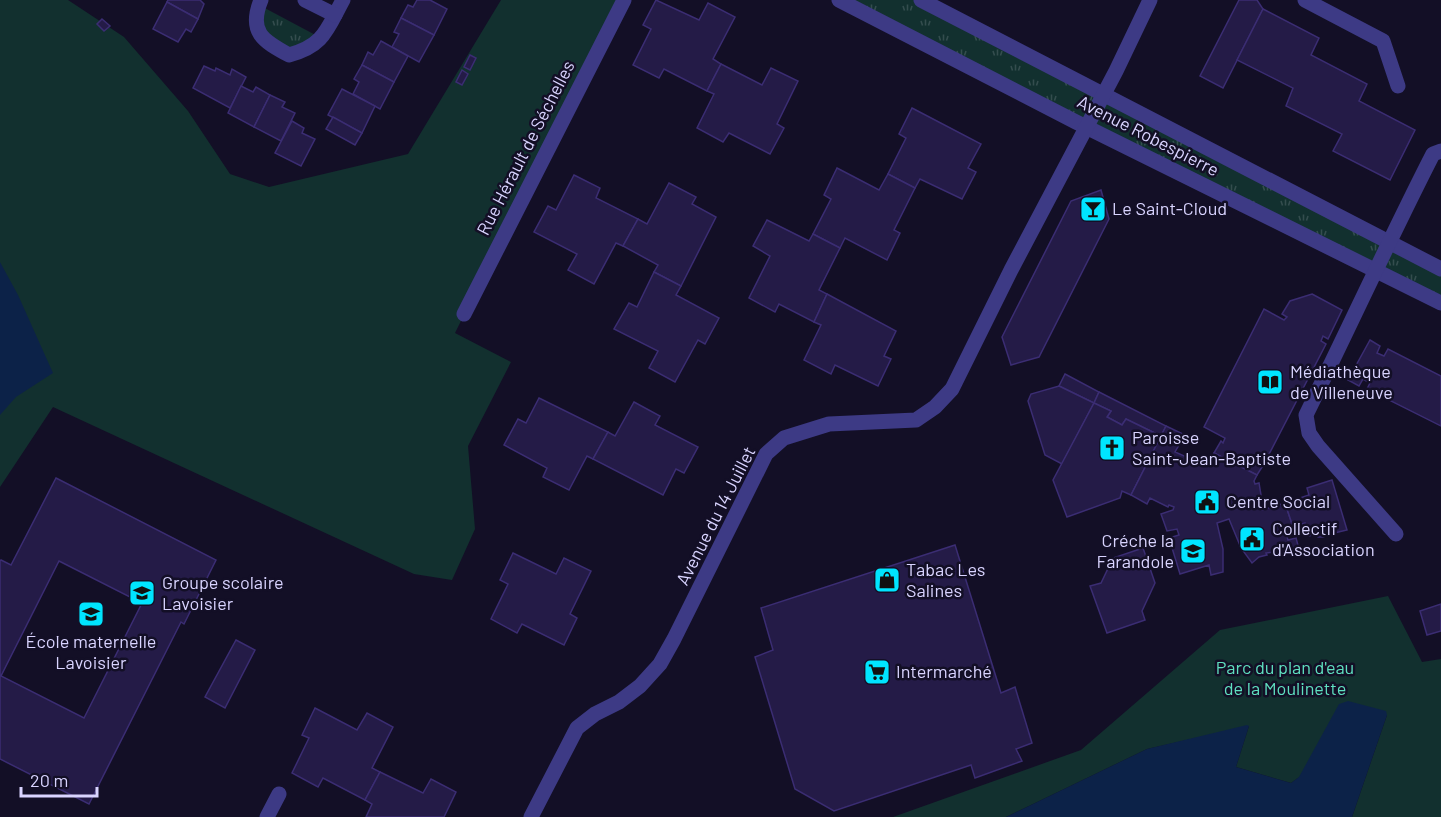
<svg xmlns="http://www.w3.org/2000/svg" width="1441" height="817" viewBox="0 0 1441 817" font-family="Barlow,sans-serif">
<style>
.grass{fill:url(#grass-tufts)}
.green{fill:#12302f}
.water{fill:#0c2248}
.building{fill:#241b47;stroke:#3b2d73;stroke-width:1.5;fill-rule:evenodd}
.lines{fill:none;stroke-linecap:round;stroke-linejoin:round}
.minor{stroke:#3d3a85;stroke-width:15}
.tertiary{stroke:#3d3a85;stroke-width:15}
.labels{text-anchor:middle;stroke-width:5;stroke-linejoin:round;paint-order:stroke}
.street-label{font-size:18px;fill:#d9d4ff;stroke:#130f26}
.poi-label{font-size:18px;fill:#d9d4ff;stroke:#130f26;text-anchor:start}
.park-label{font-size:18px;fill:#5fe0c0;stroke:#130f26}
</style>
<defs>
<pattern id="grass-tufts" width="24" height="20" patternUnits="userSpaceOnUse" patternTransform="scale(1.5)"><rect width="24" height="20" fill="#12302f"/><path d="M3 7l-1-3M5 7V3M7 7l1-3M15 17l-1-3M17 17v-4M19 17l1-3" fill="none" stroke="#344d4e"/></pattern>
</defs>
<rect width="100%" height="100%" fill="#130f26"/>
<g class="grass">
<polygon points="839,0 921,0 1441,269 1441,303"/>
<polygon points="259,5 321,38 289,55 258,33"/>
</g>
<g class="green">
<polygon points="0,0 68,0 124,37 188,111 230,174 269,187 408,154 501,0 620,0 455,333 511,362 468,446 475,529 452,580 414,574 53,407 0,487"/>
<polygon points="1388,596 1422,662 1441,659 1441,817 1352,817 1387,715 1291,783 1236,767 1249,726 1147,749 1006,817 893,817 1081,750 1220,630"/>
</g>
<g class="water">
<polygon points="0,262 18,295 53,373 16,397 0,415"/>
<polygon points="1348,701 1386,711 1387,715 1352,817 1006,817 1147,749 1247,725 1249,726 1236,767 1291,783 1299,777 1339,704"/>
</g>
<g class="building">
<polygon points="168,0 200,0 204,4 198,19 167,2"/>
<polygon points="417,0 430,0 447,9 434,35 401,18 408,5 413,7"/>
<polygon points="656,0 699,20 708,3 735,17 713,59 721,64 707,91 664,69 659,78 633,65 651,29 643,25"/>
<polygon points="1239,0 1257,0 1263,9 1223,88 1200,76"/>
<polygon points="167,2 198,19 191,32 186,29 178,42 153,29"/>
<polygon points="1263,9 1319,38 1311,55 1367,84 1359,101 1415,130 1390,180 1333,151 1342,134 1286,106 1293,88 1237,60"/>
<polygon points="401,18 434,35 419,62 392,47 399,34 394,32"/>
<polygon points="102,19 110,26 104,31 97,24"/>
<polygon points="381,41 408,56 394,82 362,65 368,52 373,55"/>
<polygon points="470,55 476,58 470,70 464,67"/>
<polygon points="721,64 762,85 771,68 798,81 777,124 784,128 770,154 729,133 723,142 697,128 714,94 707,91"/>
<polygon points="362,65 394,82 380,109 353,94 359,82 354,79"/>
<polygon points="204,66 215,71 216,68 230,75 232,69 246,77 230,108 193,88"/>
<polygon points="462,70 468,74 462,85 456,82"/>
<polygon points="241,86 253,92 256,87 270,95 254,127 228,113"/>
<polygon points="342,89 375,106 362,133 328,115"/>
<polygon points="270,95 285,102 282,107 295,113 281,141 254,127"/>
<polygon points="912,108 981,144 968,168 976,172 962,199 920,179 915,188 888,174 906,138 899,134"/>
<polygon points="333,117 362,133 355,145 326,129"/>
<polygon points="292,121 304,128 302,133 315,139 301,166 275,153"/>
<polygon points="837,168 879,190 888,174 915,188 894,230 900,233 887,260 845,238 840,248 813,234 831,199 824,195"/>
<polygon points="574,175 600,188 596,198 638,219 623,246 616,243 594,284 568,270 577,254 534,232 548,206 556,210"/>
<polygon points="669,183 696,197 692,204 716,217 681,286 654,272 658,265 623,246 638,219 647,224"/>
<polygon points="1101,190 1109,219 1039,357 1011,365 1002,337 1071,201"/>
<polygon points="767,220 809,241 813,234 840,248 819,290 827,294 814,322 779,304 775,312 749,298 770,256 753,246"/>
<polygon points="654,272 681,286 676,295 719,318 705,344 698,340 675,382 649,368 658,351 614,329 629,303 637,307"/>
<polygon points="827,294 896,331 884,356 891,359 878,386 835,365 831,374 804,360 821,325 814,322"/>
<polygon points="1312,294 1342,310 1328,339 1323,336 1321,341 1326,344 1266,460 1263,459 1261,462 1264,464 1257,475 1214,453 1221,441 1223,443 1225,438 1204,427 1264,309 1284,320 1287,317 1282,314 1290,301"/>
<polygon points="1370,340 1380,346 1377,353 1384,356 1388,349 1441,376 1441,426 1367,389 1370,383 1363,379 1359,386 1348,380"/>
<polygon points="1065,374 1099,392 1094,403 1059,386"/>
<polygon points="1059,386 1094,403 1062,464 1045,455 1028,401 1031,394"/>
<polygon points="1099,392 1166,426 1161,436 1126,419 1122,425 1107,417 1111,411 1094,403"/>
<polygon points="539,398 608,432 593,459 587,456 569,490 543,477 547,468 504,445 518,419 526,423"/>
<polygon points="634,402 660,416 655,425 698,447 684,473 676,469 663,495 593,459 608,432 615,436"/>
<polygon points="1094,403 1111,411 1107,417 1122,425 1126,419 1161,436 1131,495 1122,491 1120,498 1067,517 1053,480"/>
<polygon points="1166,426 1183,434 1178,444 1161,436"/>
<polygon points="1161,436 1179,445 1175,452 1191,459 1191,463 1212,457 1214,453 1257,475 1254,481 1255,484 1259,483 1261,495 1259,497 1262,510 1285,503 1293,527 1285,530 1288,540 1296,538 1299,549 1281,554 1280,551 1266,553 1267,555 1259,557 1252,563 1241,548 1229,519 1217,523 1223,549 1223,572 1211,575 1209,565 1180,574 1169,538 1179,535 1177,529 1167,531 1161,514 1173,510 1174,507 1169,505 1168,507 1150,498 1147,504 1131,495"/>
<path d="M56,478L216,560L184,624L181,622L89,804L0,759V561L1,560L11,565ZM59,561L142,603L84,718L1,676Z"/>
<polygon points="1332,480 1347,530 1334,533 1332,528 1309,536 1305,523 1293,527 1285,503 1309,495 1307,488"/>
<polygon points="1332,528 1334,533 1323,537 1318,537 1315,534"/>
<polygon points="955,545 1001,693 1015,687 1032,743 1016,749 1022,761 975,778 971,765 834,811 795,789 755,657 773,650 761,608"/>
<polygon points="1143,548 1155,583 1142,611 1145,620 1107,633 1090,586 1101,583 1113,558"/>
<polygon points="513,553 556,574 564,558 591,571 570,614 577,618 564,645 522,624 517,633 491,619 508,584 500,580"/>
<polygon points="1441,604 1441,631 1427,635 1420,611"/>
<polygon points="236,640 255,650 225,708 205,697"/>
<polygon points="315,708 357,730 367,713 393,727 372,768 380,772 365,800 323,778 318,787 292,773 309,738 302,735"/>
<polygon points="380,772 423,793 431,779 456,792 444,817 366,817 372,804 365,800"/>
</g>
<g class="lines">
<g class="minor">
<path d="M261,0C248,32 263,41 289,55C324,46 327,29 343,0"/>
<polyline points="305,0 335,15"/>
<polyline points="839,0 1076,122 1441,303"/>
<polyline points="921,0 1441,269"/>
<polyline points="1305,0 1383,41 1398,86"/>
<polyline points="464,314 624,0"/>
<path d="M1396,534L1318,446L1309,433L1306,415C1349,328 1389,240 1433,154L1441,151"/>
<polyline points="267,817 279,794"/>
</g>
<polyline class="tertiary" points="531,817 577,728 595,714 619,702 640,686 660,664 674,639 766,454 784,438 829,424 916,420 935,407 952,389 1011,270 1116,71 1150,0"/>
</g>
<defs>
<symbol id="bar-square" viewBox="-11 -11 22 22"><rect x="-9" y="-9" width="18" height="18" rx="4" fill="#00e5ff" stroke="#130f26"/><path d="M-6-5H6L.8 .8V4.5H3.5V6h-7V4.5H-.8V.8Z" fill="#111"/></symbol>
<symbol id="library-square" viewBox="-11 -11 22 22"><rect x="-9" y="-9" width="18" height="18" rx="4" fill="#00e5ff" stroke="#130f26"/><path d="M-6-4Q-3-5.5-.7-3.5V5Q-3 3-6 4ZM6-4Q3-5.5 .7-3.5V5Q3 3 6 4Z" fill="#111"/></symbol>
<symbol id="church-square" viewBox="-11 -11 22 22"><rect x="-9" y="-9" width="18" height="18" rx="4" fill="#00e5ff" stroke="#130f26"/><path d="M-1.2-6h2.4v3.5h3.3v2.4h-3.3V6h-2.4V-.1h-3.3v-2.4h3.3Z" fill="#111"/></symbol>
<symbol id="civic-square" viewBox="-11 -11 22 22"><rect x="-9" y="-9" width="18" height="18" rx="4" fill="#00e5ff" stroke="#130f26"/><path d="M-.6-6.5H3V-4.5H.6V-3L4-1V1h2V6H-6V1h2V-1L-.6-3ZM-1.2 2.5V6h2.4V2.5Z" fill="#111"/></symbol>
<symbol id="school-square" viewBox="-11 -11 22 22"><rect x="-9" y="-9" width="18" height="18" rx="4" fill="#00e5ff" stroke="#130f26"/><path d="M0-5L7-2L0 1L-7-2ZM-4 1L0 2.5L4 1V4Q0 6-4 4Z" fill="#111"/></symbol>
<symbol id="shop-square" viewBox="-11 -11 22 22"><rect x="-9" y="-9" width="18" height="18" rx="4" fill="#00e5ff" stroke="#130f26"/><path d="M-5-2.5h2.3a2.7 3.5 0 0 1 5.4 0H5L5.5 6h-11ZM-1.5-2.5h3a1.5 2.3 0 0 0-3 0Z" fill="#111"/></symbol>
<symbol id="supermarket-square" viewBox="-11 -11 22 22"><rect x="-9" y="-9" width="18" height="18" rx="4" fill="#00e5ff" stroke="#130f26"/><path d="M-6-5.5h2.5l.6 2H6L4.5 2H-2.5L-4.4-4H-6ZM-1.5 3.2a1.3 1.3 0 1 0 .1 0ZM3 3.2a1.3 1.3 0 1 0 .1 0Z" fill="#111"/></symbol>
</defs>
<g fill-rule="evenodd">
<use href="#bar-square" x="1078" y="194" width="30" height="30"/>
<use href="#library-square" x="1255" y="367" width="30" height="30"/>
<use href="#church-square" x="1097" y="433" width="30" height="30"/>
<use href="#civic-square" x="1192" y="487" width="30" height="30"/>
<use href="#civic-square" x="1237" y="524" width="30" height="30"/>
<use href="#school-square" x="1178" y="536" width="30" height="30"/>
<use href="#shop-square" x="872" y="565" width="30" height="30"/>
<use href="#school-square" x="127" y="578" width="30" height="30"/>
<use href="#school-square" x="76" y="599" width="30" height="30"/>
<use href="#supermarket-square" x="862" y="657" width="30" height="30"/>
</g>
<g class="labels">
<g class="street-label">
<text transform="translate(1148 136) rotate(27)" y="6">Avenue Robespierre</text>
<text transform="translate(526 148) rotate(-63)" y="6">Rue Hérault de Séchelles</text>
<text transform="translate(716 516) rotate(-63)" y="6">Avenue du 14 Juillet</text>
</g>
<g class="poi-label">
<text x="1112" y="215">Le Saint-Cloud</text>
<text x="1290" y="378">Médiathèque<tspan x="1290" dy="21">de Villeneuve</tspan></text>
<text x="1132" y="444">Paroisse<tspan x="1132" dy="21">Saint-Jean-Baptiste</tspan></text>
<text x="1226" y="508">Centre Social</text>
<text x="1272" y="535">Collectif<tspan x="1272" dy="21">d'Association</tspan></text>
<text x="1174" y="547" text-anchor="end">Créche la<tspan x="1174" dy="21">Farandole</tspan></text>
<text x="906" y="576">Tabac Les<tspan x="906" dy="21">Salines</tspan></text>
<text x="162" y="589">Groupe scolaire<tspan x="162" dy="21">Lavoisier</tspan></text>
<text x="91" y="648" text-anchor="middle">École maternelle<tspan x="91" dy="21">Lavoisier</tspan></text>
<text x="896" y="678">Intermarché</text>
</g>
<g class="park-label">
<text x="1285" y="674">Parc du plan d'eau<tspan x="1285" dy="21">de la Moulinette</tspan></text>
</g>
</g>
<path d="M21 787v9h76v-9" fill="none" stroke="#d9d4ff" stroke-width="3"/>
<text x="30" y="787" font-size="18" fill="#d9d4ff" stroke="#130f26" stroke-width="4.5" paint-order="stroke">20 m</text>
</svg>
